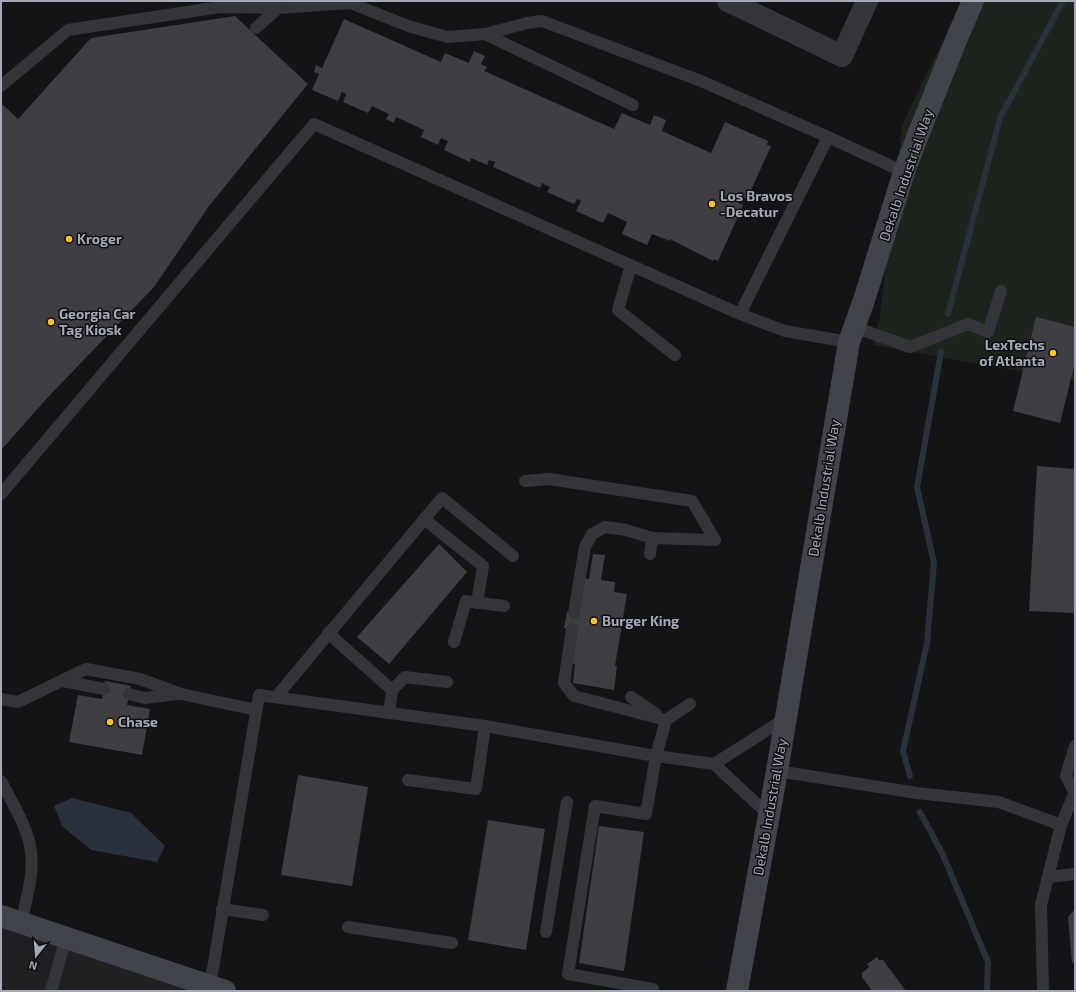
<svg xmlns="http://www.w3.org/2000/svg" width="1076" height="992" viewBox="0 0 1076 992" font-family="'Exo 2',sans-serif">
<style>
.built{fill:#202023}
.green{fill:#1c241d}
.water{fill:#29313a}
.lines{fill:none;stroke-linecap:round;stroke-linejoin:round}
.stream{stroke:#29313a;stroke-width:6}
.building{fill:#3e3e43}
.lane{stroke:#34353b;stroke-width:12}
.street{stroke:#34353b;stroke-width:22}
.secondary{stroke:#42444b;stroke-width:22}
.poi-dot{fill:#ffc422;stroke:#0f0f11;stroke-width:1.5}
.labels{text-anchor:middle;stroke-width:3;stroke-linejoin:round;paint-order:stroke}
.street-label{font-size:14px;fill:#a4a9b7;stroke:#0f0f11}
.poi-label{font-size:14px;font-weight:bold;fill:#a4a9b7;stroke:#0f0f11;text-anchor:start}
</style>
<rect width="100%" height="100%" fill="#141416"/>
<polygon class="built" points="1,919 187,984 189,991 1,991"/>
<polygon class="green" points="962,1 1075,1 1075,381 873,345 880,316 902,125"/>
<polygon class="water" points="72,798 131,813 165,846 157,862 91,850 62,826 54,806"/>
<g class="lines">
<g class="stream">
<polyline points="948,314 1000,118 1063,1"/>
<polyline points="910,776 903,751 927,643 934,563 917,487 941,352"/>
<polyline points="920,812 943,855 988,962 987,991"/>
</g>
</g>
<g class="building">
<polygon points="235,16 308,84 209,206 154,287 50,395 1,450 1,103 18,119 91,38"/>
<polygon points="344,19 441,62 445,53 469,63 474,51 485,56 481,64 487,67 484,71 614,129 622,113 650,125 654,115 666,120 662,131 711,153 725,122 768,141 767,145 771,146 747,199 742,197 739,203 743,205 718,261 714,259 713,261 670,239 670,241 652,234 647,245 622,234 627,222 608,213 603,223 576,211 581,201 577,199 574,204 547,192 550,187 542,183 540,188 493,167 495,162 489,160 487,165 471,158 470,162 444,150 448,141 441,138 438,145 421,137 424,130 396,117 394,123 386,119 389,114 372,106 368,113 343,102 346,94 342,92 338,101 312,90 319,74 314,72 316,65 322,68"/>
<polygon points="1036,317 1075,327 1075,362 1060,423 1013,411"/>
<polygon points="1037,466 1075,469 1075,613 1029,611"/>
<polygon points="439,544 467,572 389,664 357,637"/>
<polygon points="593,554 605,555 601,580 615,582 614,592 627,594 615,666 617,666 614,690 573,683 575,664 569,663 574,630 564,628 567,612 577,613 585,578 589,579"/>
<polygon points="105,681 131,686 127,705 150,709 142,755 69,742 78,695 102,699"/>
<polygon points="298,775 368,787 352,886 281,875"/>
<polygon points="488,820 545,829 526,950 468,940"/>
<polygon points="599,826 644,832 624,971 579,963"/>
<polygon points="1075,909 1075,962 1072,963 1068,917"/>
<polygon points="877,957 879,960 883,960 906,991 872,991 862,977 862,973 869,967 867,964"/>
</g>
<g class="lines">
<g class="lane">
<polyline points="256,28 278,8 350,3 411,27 448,37 485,34 527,23 542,21 701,81 828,137 904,172"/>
<polyline points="485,34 633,105"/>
<polyline points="1,86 68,30 220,7 278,8"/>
<polyline points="631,265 618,310 675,355"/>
<polyline points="740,314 828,137"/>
<polyline points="854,327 910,347 968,324 988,332 1001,291"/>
<polyline points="525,481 549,479 692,501 715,540"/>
<polyline points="1,494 314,124 740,314 785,331 849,342"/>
<polyline points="424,519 483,566 477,603"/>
<polyline points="650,554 652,538 715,540"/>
<polyline points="574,613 585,547 592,534 605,527 626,530 652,538"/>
<polyline points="572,629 564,683 574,696 666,720"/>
<polyline points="328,633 392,690 389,713"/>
<polyline points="454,642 466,601 504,606"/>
<polyline points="63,681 104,689"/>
<polyline points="392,690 405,677 447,682"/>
<polyline points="129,694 145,698 177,694"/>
<polyline points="276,697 442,498 513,556"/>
<polyline points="631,697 656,714"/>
<polyline points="1,699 18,702 86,669 140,679 181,694 256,710"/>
<polyline points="714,764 786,718"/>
<polyline points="777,771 917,793 999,802 1061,825"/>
<polyline points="408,780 476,789 485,726"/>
<path d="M1,781C12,803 28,827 31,852C34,876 26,900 21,923"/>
<polyline points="1074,792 1066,776 1075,746"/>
<polyline points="1048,877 1075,874"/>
<polyline points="222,909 263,915"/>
<polyline points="348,927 452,943"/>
<polyline points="546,932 567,802"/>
<polyline points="210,986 259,695 485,726 656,756 714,764 769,815"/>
<polyline points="653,989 568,974 595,806 646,814 656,756 666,720 690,704"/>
<polyline points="51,991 66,938"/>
<polyline points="1043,991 1041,905 1061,825 1075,792"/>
</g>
<polyline class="street" points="728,1 842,56 867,1"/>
<g class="secondary">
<polyline points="1,916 225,991"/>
<polyline points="737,991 777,771 849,342 864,300 904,172 916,140 957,38 973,1"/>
</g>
</g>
<g class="poi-dot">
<circle cx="712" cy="204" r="4"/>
<circle cx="69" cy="239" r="4"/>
<circle cx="51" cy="322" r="4"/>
<circle cx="1053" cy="353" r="4"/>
<circle cx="594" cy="621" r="4"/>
<circle cx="110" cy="722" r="4"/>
</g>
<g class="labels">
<g class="street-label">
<text transform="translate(906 175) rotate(-71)" y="5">Dekalb Industrial Way</text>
<text transform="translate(824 488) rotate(-81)" y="5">Dekalb Industrial Way</text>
<text transform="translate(770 807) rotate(-80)" y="5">Dekalb Industrial Way</text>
</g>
<g class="poi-label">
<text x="720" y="201">Los Bravos<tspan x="720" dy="16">-Decatur</tspan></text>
<text x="77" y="244">Kroger</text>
<text x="59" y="319">Georgia Car<tspan x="59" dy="16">Tag Kiosk</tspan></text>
<text x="1045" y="350" text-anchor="end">LexTechs<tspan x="1045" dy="16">of Atlanta</tspan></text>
<text x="602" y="626">Burger King</text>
<text x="118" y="727">Chase</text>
</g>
</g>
<rect width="1076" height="992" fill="none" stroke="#a4a9b7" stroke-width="4"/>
<g transform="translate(36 956) rotate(197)" stroke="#0f0f11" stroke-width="3" paint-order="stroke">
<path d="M0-3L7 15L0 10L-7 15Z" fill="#a4a9b7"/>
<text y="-6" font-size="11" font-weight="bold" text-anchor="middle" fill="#a4a9b7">N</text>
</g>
</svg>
